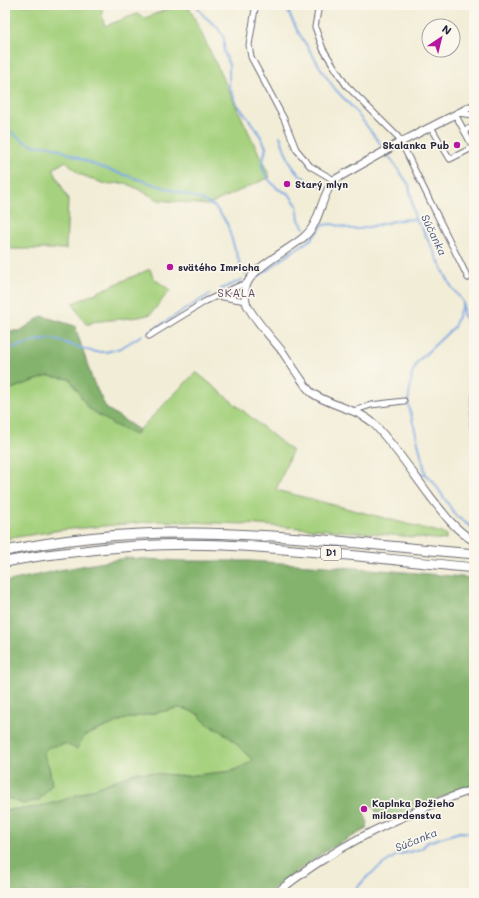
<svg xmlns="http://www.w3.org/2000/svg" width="479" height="898" viewBox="0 0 479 898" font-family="Mali,sans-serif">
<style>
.green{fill:#a6d17e;stroke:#647a5c}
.forest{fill:#84b36d;stroke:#536a54}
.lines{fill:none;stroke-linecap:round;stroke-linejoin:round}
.stream{stroke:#79a7e2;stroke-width:2}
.street-casing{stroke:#6b6972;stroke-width:7}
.secondary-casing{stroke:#6b6972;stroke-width:9}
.highway-casing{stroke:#6b6972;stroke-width:11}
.street{stroke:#fff;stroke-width:5}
.secondary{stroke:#fff;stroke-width:7}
.highway{stroke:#fff;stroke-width:9}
.poi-dot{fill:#b5179e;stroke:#fbf7ec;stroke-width:1.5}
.labels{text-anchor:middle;stroke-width:3.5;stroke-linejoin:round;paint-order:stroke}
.shield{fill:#fbf7ec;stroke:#636270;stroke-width:1}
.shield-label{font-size:9px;font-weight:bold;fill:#22223b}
.poi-label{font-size:10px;font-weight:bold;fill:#22223b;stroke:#fbf7ec;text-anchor:start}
.water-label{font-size:11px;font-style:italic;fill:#45577e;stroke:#fbf7ec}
.neighbourhood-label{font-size:11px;letter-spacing:1px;fill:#5d4b6a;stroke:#fbf7ec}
</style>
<rect width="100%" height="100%" fill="#fbf7ec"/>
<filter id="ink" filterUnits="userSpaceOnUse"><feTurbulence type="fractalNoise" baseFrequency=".025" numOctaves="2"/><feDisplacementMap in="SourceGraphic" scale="8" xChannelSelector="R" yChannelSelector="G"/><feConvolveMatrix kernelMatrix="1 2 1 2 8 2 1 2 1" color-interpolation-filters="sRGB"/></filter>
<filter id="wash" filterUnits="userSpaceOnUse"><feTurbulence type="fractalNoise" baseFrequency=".012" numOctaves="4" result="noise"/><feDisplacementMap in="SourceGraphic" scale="16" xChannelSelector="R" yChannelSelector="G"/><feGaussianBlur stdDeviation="0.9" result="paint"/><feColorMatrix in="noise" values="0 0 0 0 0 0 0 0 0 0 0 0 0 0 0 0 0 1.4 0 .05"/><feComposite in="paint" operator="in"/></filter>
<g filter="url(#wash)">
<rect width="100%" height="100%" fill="#f2edd7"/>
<g class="green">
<polygon points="5,5 102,5 102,17 105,26 137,14 145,18 178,5 188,5 270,177 208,205 159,200 126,183 105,184 79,174 66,161 53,169 68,199 66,249 5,249"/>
<polygon points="150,269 153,278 170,290 151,314 139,317 91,322 91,324 86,324 82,319 73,303"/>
<polygon points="196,372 292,451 276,490 446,534 446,540 368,533 246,524 158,521 61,530 5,539 5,391 48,376 70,379 77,389 135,435 139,430"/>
<polygon points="179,708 186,709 200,715 203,720 215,729 221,731 234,741 252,760 249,763 233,771 186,776 137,772 61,801 32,808 5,810 5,793 8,798 23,804 39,800 52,784 49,767 43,753 49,747 65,744 125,719"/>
</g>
<g class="forest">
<polygon points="42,316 75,326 92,379 106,408 139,430 135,435 114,425 88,408 70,379 48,376 5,391 5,331 20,331"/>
<polygon points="126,558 182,561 250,561 370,569 474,578 474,785 425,803 389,819 380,819 373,806 363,810 368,823 366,829 324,852 267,893 5,893 5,810 32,808 61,801 138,772 186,776 232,771 249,763 252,760 234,741 221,731 209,725 203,720 200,715 186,709 179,708 125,719 84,736 77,749 65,744 49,747 43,753 49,767 52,784 39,800 23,804 8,798 5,793 5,582 60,570"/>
</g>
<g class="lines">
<g class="stream">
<polyline points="196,5 203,15 218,28 224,38 224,51 229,65 229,86 237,104 257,130 266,147 262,167 267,178 278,189 289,194 297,205 299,220 304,228"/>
<polyline points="285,5 297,30 325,75 335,89 353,108 379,142 409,185 415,219 422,228 451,286 463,302 463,314 472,331 473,353 471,411 474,431"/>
<path d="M5,126C14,134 25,145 38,146C42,146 46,145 51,146L100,167L200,199L215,207L223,217L228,226L231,237L241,267L246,274"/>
<path d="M280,136C288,161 294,180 323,186"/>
<polyline points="311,233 315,235 323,225 332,224 351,229 360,229 399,220 415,219"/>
<polyline points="255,279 293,251 310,240 315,235"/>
<polyline points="221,289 240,281 242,279"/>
<polyline points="463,303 454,327 418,361 412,374 408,403 414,426 426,475 433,481 456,516 474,529"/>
<polyline points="149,332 210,294"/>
<polyline points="5,350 35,341 53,339 94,352 106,352 121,348 142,335"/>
<polyline points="383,407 408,403"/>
<polyline points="398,447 419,473 425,475"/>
<polyline points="352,893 368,876 382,865 397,855 421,849 428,842 460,832 471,833 474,832"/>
</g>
</g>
</g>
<g filter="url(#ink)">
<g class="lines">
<defs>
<g id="street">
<polyline points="255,5 255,9 249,45 251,57 284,119 296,149 310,166 334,180"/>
<polyline points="319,5 315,27 323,49 346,85 398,137 401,142 468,278"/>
<polyline points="457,113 474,115"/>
<polyline points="455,114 473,147"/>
<polyline points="431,127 450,159 474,147"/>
<polyline points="464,130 474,127"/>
<polyline points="217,296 246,301"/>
<polyline points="149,336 206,301 241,285 247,283"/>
<polyline points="353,411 371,405 404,401"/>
</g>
<g id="secondary">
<path d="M474,105L401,142L334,180C320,197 321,222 305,236C289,251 248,268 245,290C245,295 245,300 247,305C256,322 270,336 282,351C288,360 294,369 301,379C304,383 307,389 312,393C330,406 359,409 374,424C395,446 412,472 430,496C443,513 455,530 474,541"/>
<path d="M276,893C292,881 307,869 324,859C371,829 422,807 474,789"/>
</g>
<g id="highway">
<path d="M5,551C67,538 131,532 194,533C288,534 381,546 474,554"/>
<path d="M5,562C31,557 57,553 83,551C130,545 177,543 224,545C308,549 391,560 474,568"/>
</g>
</defs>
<use href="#street" class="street-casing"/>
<use href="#secondary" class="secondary-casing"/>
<use href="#highway" class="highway-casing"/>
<use href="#street" class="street"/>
<use href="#secondary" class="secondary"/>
<use href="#highway" class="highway"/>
</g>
</g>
<g class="poi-dot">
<circle cx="457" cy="145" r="4"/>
<circle cx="287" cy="184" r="4"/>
<circle cx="170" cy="267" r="4"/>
<circle cx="364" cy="809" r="4"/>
</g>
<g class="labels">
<rect class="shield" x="321" y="546" width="20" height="14" rx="3"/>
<g class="shield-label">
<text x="331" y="556">D1</text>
</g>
<g class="poi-label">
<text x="449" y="149" text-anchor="end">Skalanka Pub</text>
<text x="295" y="188">Starý mlyn</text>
<text x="178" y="271">svätého Imricha</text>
<text x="372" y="807">Kaplnka Božieho<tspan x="372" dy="12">milosrdenstva</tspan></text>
</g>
<g class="water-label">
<text transform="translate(434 235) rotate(64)" y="4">Súčanka</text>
<text transform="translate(416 840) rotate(-22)" y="4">Súčanka</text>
</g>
<g class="neighbourhood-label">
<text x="237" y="297">SKALA</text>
</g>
</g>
<rect width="479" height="898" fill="none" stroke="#fbf7ec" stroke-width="20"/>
<g transform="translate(441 38) rotate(35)"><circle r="19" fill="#fbf7ec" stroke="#a4a2a5"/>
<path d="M0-3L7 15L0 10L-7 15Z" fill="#b5179e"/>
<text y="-6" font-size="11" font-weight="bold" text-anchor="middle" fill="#22223b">N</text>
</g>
</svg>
